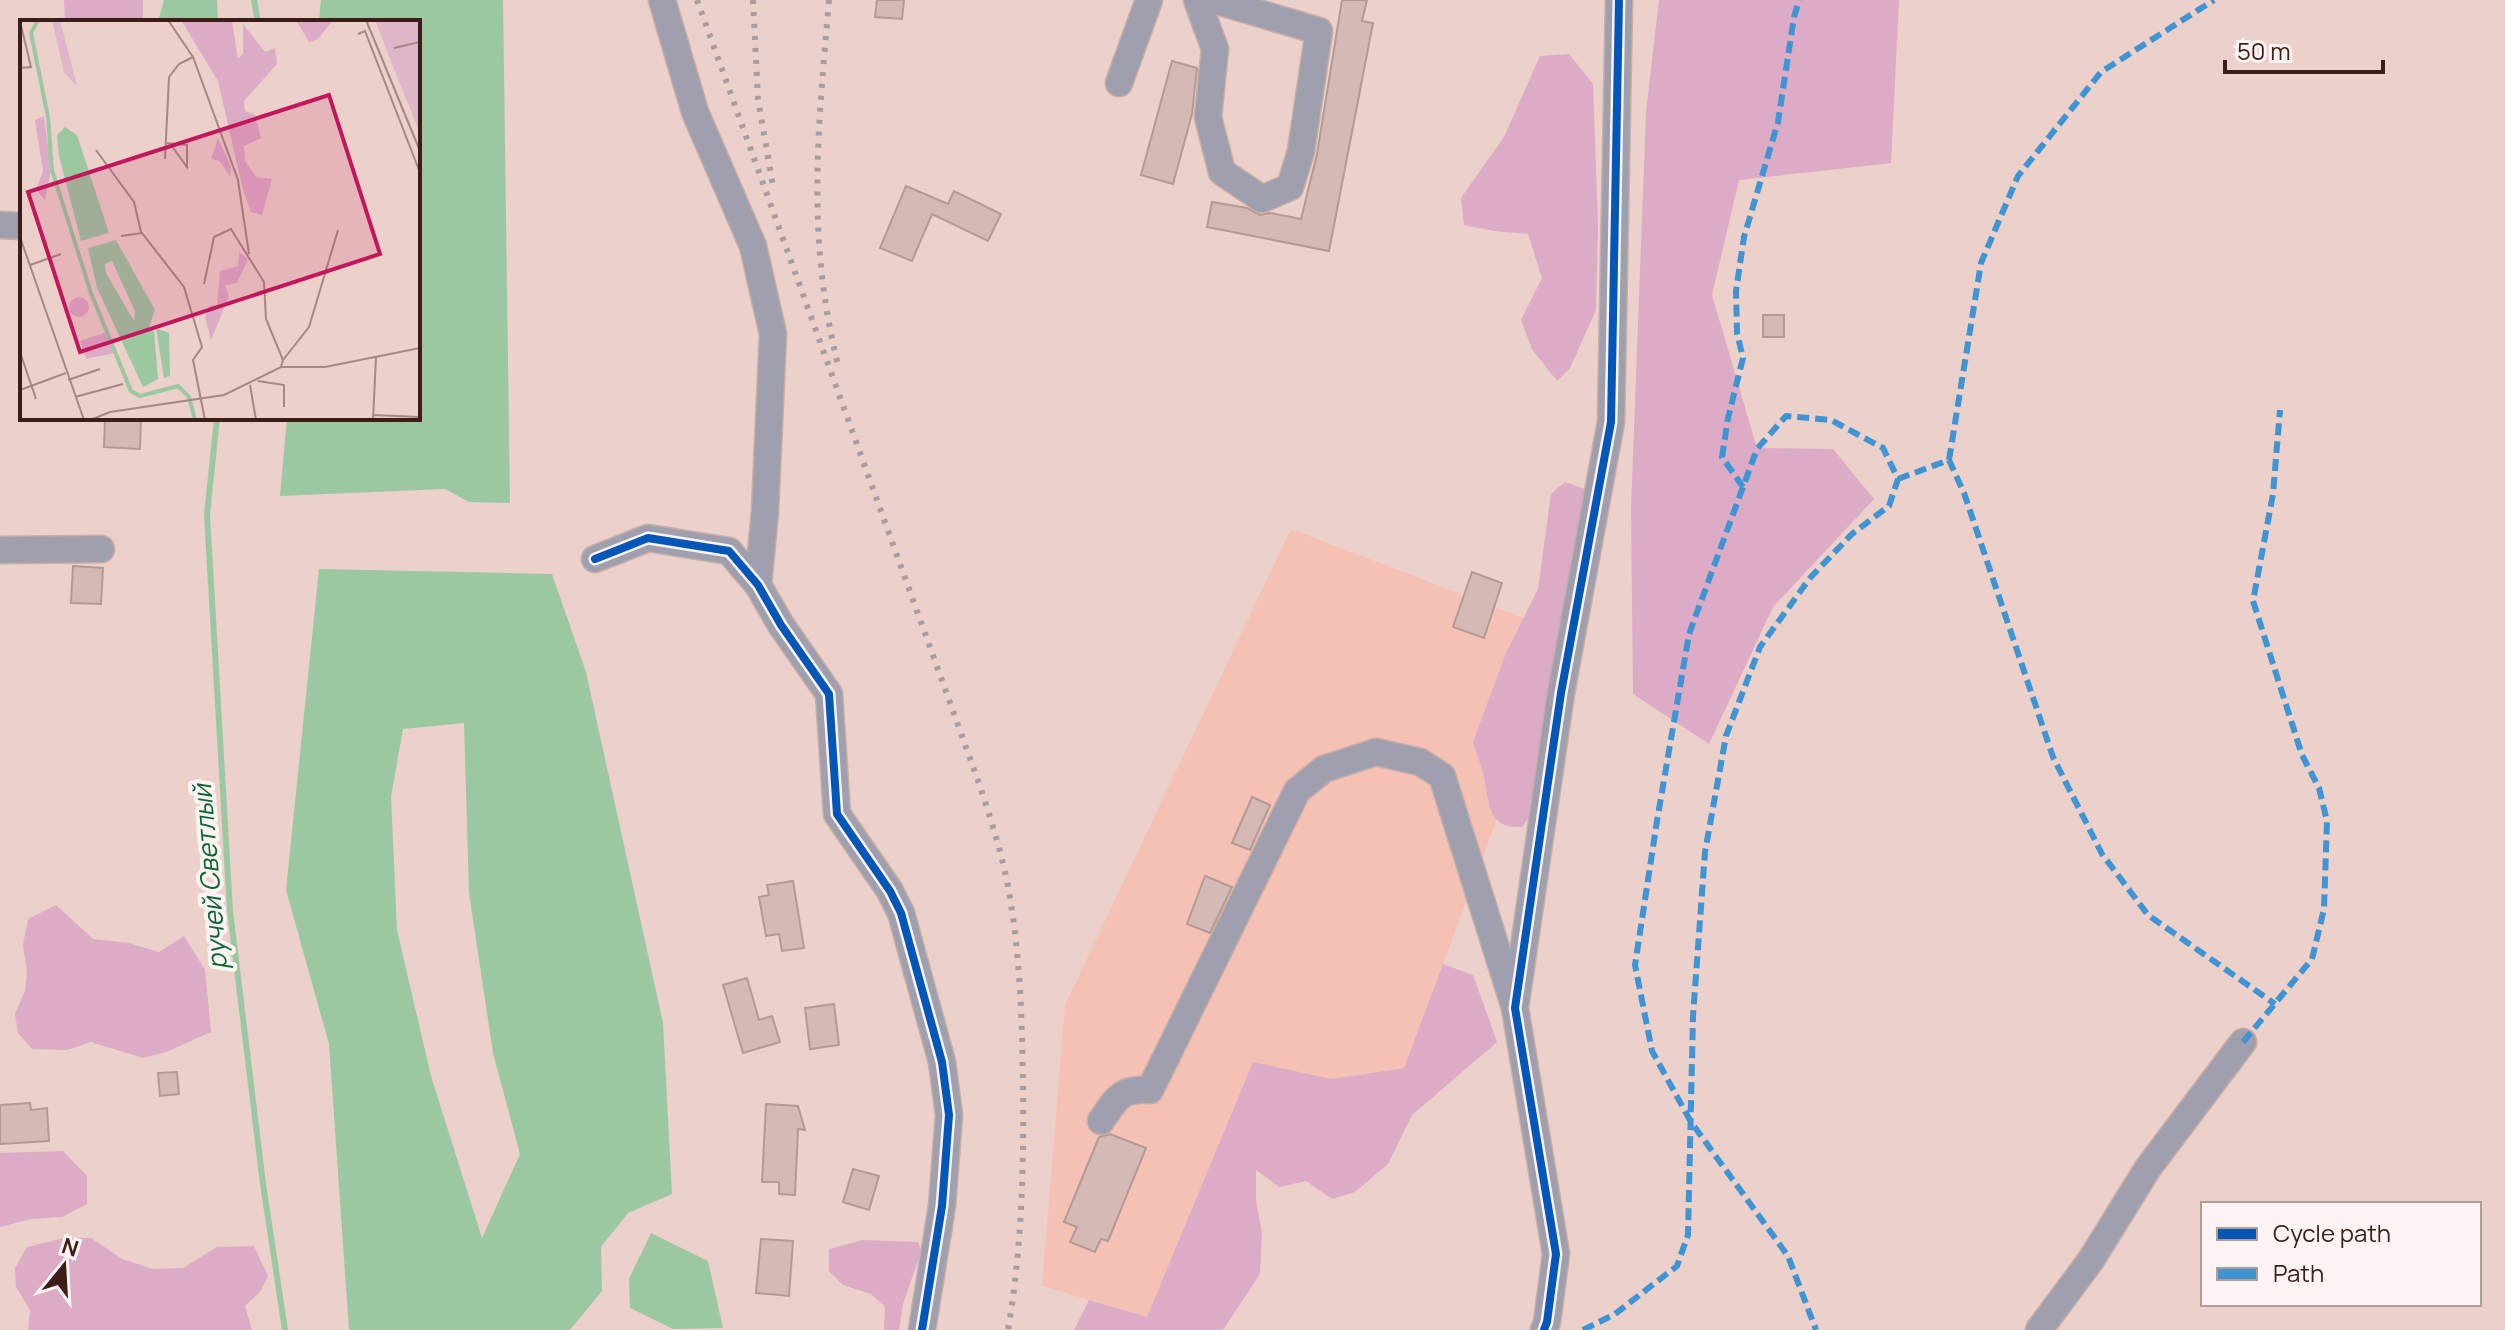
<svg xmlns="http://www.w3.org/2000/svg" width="2505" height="1330" viewBox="0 0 2505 1330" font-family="Manrope,sans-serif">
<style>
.built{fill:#f5c1b5}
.forest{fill:#dcabc6}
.water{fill:#9cc8a1;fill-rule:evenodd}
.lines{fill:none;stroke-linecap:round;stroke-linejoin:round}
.stream{stroke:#9cc8a1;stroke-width:6}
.building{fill:#d5b9b3;stroke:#b49a95;stroke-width:2}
.minor-casing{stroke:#c6aea9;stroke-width:29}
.minor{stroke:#9f9fad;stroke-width:26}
.rail{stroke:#a69da2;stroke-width:6;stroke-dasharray:4 8;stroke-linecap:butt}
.quiet{stroke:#3f94d4;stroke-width:6;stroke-dasharray:12 6;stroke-linecap:butt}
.cycleway-casing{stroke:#fcf3f2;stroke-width:13}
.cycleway{stroke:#0057b8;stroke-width:8}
.labels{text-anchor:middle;stroke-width:8;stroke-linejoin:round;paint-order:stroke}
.water-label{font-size:26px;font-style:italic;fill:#0d6534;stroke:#fcf3f2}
.inset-river{fill:none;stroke:#9cc8a1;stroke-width:4}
.inset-road{fill:none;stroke:#a68882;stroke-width:2}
.view{fill:#c2185b;fill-opacity:0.15;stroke:#c2185b;stroke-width:4}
.inset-edge{fill:none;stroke:#3c1d17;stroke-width:4}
</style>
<rect width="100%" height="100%" fill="#ecd0ca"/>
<polygon class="built" points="1291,529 1566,634 1404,1068 1332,1079 1253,1063 1147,1317 1042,1286 1065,1005"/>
<g class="forest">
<polygon points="64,0 143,0 143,22 65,22"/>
<polygon points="1659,0 1899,0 1891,163 1739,180 1712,295 1757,448 1833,449 1874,499 1773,607 1709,744 1633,694 1631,509 1646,112"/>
<polygon points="1569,54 1593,84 1598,226 1596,310 1570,368 1557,381 1532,349 1521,320 1542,278 1528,234 1494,231 1464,225 1461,198 1504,137 1540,56"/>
<path d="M1565,482L1590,491L1535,810L1522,827C1484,829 1490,798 1483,773C1480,762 1476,752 1473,742L1506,653L1538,589L1551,494Z"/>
<polygon points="56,905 93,939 128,943 159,952 184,936 205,970 211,1032 166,1052 143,1058 91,1042 67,1050 32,1049 18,1033 15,1014 25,991 27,972 23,945 28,919"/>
<polygon points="1443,964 1473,975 1497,1042 1412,1115 1388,1164 1355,1192 1332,1199 1306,1181 1279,1187 1256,1170 1256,1201 1262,1233 1260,1274 1223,1330 1074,1330 1089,1300 1147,1317 1253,1062 1332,1079 1404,1068"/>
<polygon points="63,1151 87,1176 87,1204 62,1217 31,1219 0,1227 0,1153"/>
<polygon points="64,1238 91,1238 122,1259 153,1269 183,1268 217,1247 254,1246 268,1276 260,1292 245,1306 252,1330 28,1330 30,1310 16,1287 15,1268 27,1247"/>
<polygon points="863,1240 918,1242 921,1252 903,1304 899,1330 884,1330 885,1307 871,1294 843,1285 829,1271 829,1249"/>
</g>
<g class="water">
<polygon points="164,0 217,0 218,22 158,22"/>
<polygon points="321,0 503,0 510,503 469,502 445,489 280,496 287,418 418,418 418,22 319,22"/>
<path d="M319,569L552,574L586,672L663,1023L672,1194L628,1213L601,1247L602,1291L570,1330H349L329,1044L286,890ZM464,723L469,893L493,1053L520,1154L482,1238L431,1076L397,930L391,797L403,729Z"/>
<polygon points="651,1233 708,1261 723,1328 673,1329 630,1308 629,1279"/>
</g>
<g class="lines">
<g class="stream">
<polyline points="254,0 258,22"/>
<polyline points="217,418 207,515 230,911 263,1184 285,1330"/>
</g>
</g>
<g class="building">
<polygon points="877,0 904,0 902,19 875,17"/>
<polygon points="1342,0 1367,0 1362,21 1373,23 1329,251 1207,227 1212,202 1247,208 1260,215 1270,213 1301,219 1317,154"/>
<polygon points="1172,61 1197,68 1192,114 1173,184 1141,175"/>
<polygon points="906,186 948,204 954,191 1001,214 988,241 932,214 912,261 880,248"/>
<rect x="1763" y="315" width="21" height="22"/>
<polygon points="105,418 141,418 140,449 104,447"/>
<polygon points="73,566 103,568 101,604 71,603"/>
<polygon points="1472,572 1502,583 1484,638 1453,627"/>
<polygon points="1252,797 1270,805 1250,850 1232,843"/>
<polygon points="1205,876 1232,887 1210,933 1187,924"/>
<polygon points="793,881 804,948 782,951 779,934 766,936 759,897 769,895 767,885"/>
<polygon points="747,978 759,1020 772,1016 780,1042 743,1053 723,985"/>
<polygon points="834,1004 839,1045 810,1049 805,1008"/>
<polygon points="177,1072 179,1094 160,1096 158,1073"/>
<polygon points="30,1103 31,1110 47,1108 49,1141 0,1144 0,1105"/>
<polygon points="766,1104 798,1106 805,1130 798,1129 795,1195 779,1194 779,1182 762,1182"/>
<polygon points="1110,1134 1146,1148 1108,1241 1101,1239 1095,1252 1070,1242 1077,1227 1064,1222 1099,1137"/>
<polygon points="853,1169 879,1176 869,1210 843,1202"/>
<polygon points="761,1239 793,1241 789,1296 756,1293"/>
</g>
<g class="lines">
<defs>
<g id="minor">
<polyline points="662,0 695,112 753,246 773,334 765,511 758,585"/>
<polyline points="1197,0 1215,49 1208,117 1222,172 1262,199 1290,187 1301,151 1319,31 1214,0"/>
<polyline points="1119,83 1149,0"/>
<polyline points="0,225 22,226"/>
<polyline points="0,550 101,549"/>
<polyline points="595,559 648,538 729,551 758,585 781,625 829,694 837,814 890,891 901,913 942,1062 949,1115 942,1206 922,1330"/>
<polyline points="1516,1001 1561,693 1611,422 1619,0"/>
<path d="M1101,1121C1117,1098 1120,1088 1150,1090L1297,791L1324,769L1376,752L1420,762L1442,776L1515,1008L1556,1254L1547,1322L1544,1330"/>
<polyline points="2039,1330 2091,1260 2148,1168 2243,1042"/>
</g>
</defs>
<use href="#minor" class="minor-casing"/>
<use href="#minor" class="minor"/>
<g class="rail">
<path d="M697,0L976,775C989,813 1002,852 1009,892C1020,954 1022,1018 1023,1081C1024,1165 1022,1247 1008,1330"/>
<polyline points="753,0 758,99 773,186"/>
<path d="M829,0C818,130 806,236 838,365"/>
</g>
<g class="quiet">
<polyline points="1949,460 1981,263 2018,176 2101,72 2214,0"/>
<polyline points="1898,479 1949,460 1964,493 2053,757 2102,854 2148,915 2275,1004"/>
<polyline points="1743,487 1722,457 1728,418 1743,358 1737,333 1736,291 1744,237 1778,122 1794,17 1799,0"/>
<polyline points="2243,1042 2312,959 2324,909 2327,821 2319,788 2302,755 2253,601 2273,494 2280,410"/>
<polyline points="1583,1330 1615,1314 1677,1266 1688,1235 1693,1016 1705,852 1726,736 1760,647 1810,578 1852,534 1889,506 1898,479 1883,448 1831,420 1786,416 1757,449 1689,634 1657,821 1635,965 1652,1051 1691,1122 1788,1256 1816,1330"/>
</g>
<defs>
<g id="cycleway">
<polyline points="595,559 648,538 729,551 758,585 781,625 829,694 837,814 890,891 901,913 942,1062 949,1115 942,1206 922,1330"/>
<polyline points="1544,1330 1547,1322 1556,1254 1515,1008 1561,693 1611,422 1619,0"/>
</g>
</defs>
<use href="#cycleway" class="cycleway-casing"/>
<use href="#cycleway" class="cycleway"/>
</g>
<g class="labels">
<g class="water-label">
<text transform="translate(210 877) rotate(-95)" y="9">ручей Светлый</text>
</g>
</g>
<g transform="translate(20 20)">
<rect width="400" height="400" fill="#ecd0ca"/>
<path d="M32,0H40L57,66L44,52ZM355,0H400V113L375,52Z" fill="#deb6ca"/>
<path d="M161,0H212L218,39L223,34V4L245,32L255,28L257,44L224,81L225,91L235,95L241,118L224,126L225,141L236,157L252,159L242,195L231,192L223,170L198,61ZM276,0H313L298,19L289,22ZM24,96L31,150L25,180L16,170L23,151L15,100ZM198,118L211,147L210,157L200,141L191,139ZM219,232L228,239L217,263L205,265L209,276L191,320L185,297L189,286L197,285L200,251L218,246ZM49 287a10 10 0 1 1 20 0a10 10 0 1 1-20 0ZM87,312L94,333L66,339L60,321Z" fill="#dcabc6"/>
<path d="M45,107L57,115L89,213L61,221L39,136L37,115ZM96,220L135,290L128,310L134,311L138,359L123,367L77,268L68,228ZM92,241L115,291L114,301L86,253L85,244ZM136,308L149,313L150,356L144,358Z" fill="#9cc8a1" fill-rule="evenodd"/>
<path class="inset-river" d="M18,0L11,13L28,97L32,150L71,273L111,371L120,376L158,366L169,377L175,400"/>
<path class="inset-road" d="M148,0L173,37M346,0L400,131M0,1L11,47L0,48M338,14L345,11L399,150M374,28L400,22M146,123L167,125V147L151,125M76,130L114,182L121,212M145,139L149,57L159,44L173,37L218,160L229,234M101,216L122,213L164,267L182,327L173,340L185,400M0,217L64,400M10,245L41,234M184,264L194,217L211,209L244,262L246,299L263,340L261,347M0,332L16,379M263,340L289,307L318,210M48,360L80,349M238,361L264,365V387M230,365L236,400M0,370L46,353M55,377L103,364M353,395L400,397M70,400L90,392L204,375L261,347H305L400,328M353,400L356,337"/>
<path class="view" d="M309,75L360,234L60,332L8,172Z"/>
<rect width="400" height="400" class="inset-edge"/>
</g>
<rect x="2201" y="1202" width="280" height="104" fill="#fcf3f2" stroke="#af9d9a" stroke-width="2"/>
<rect x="2217" y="1228" width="40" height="12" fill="#0057b8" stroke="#af9d9a" stroke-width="2"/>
<text x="2273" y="1242" font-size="24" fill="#3c1d17">Cycle path</text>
<rect x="2217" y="1268" width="40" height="12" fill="#3f94d4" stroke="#af9d9a" stroke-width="2"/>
<text x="2273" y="1282" font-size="24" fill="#3c1d17">Path</text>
<g transform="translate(64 1266) rotate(18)" stroke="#fcf3f2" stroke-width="6" paint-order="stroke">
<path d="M0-6L14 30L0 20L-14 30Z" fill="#3c1d17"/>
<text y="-12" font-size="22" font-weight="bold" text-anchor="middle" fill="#3c1d17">N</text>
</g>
<path d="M2225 60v12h158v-12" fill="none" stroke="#3c1d17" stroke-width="4"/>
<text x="2237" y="60" font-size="24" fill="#3c1d17" stroke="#fcf3f2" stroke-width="6" paint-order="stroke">50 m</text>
</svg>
